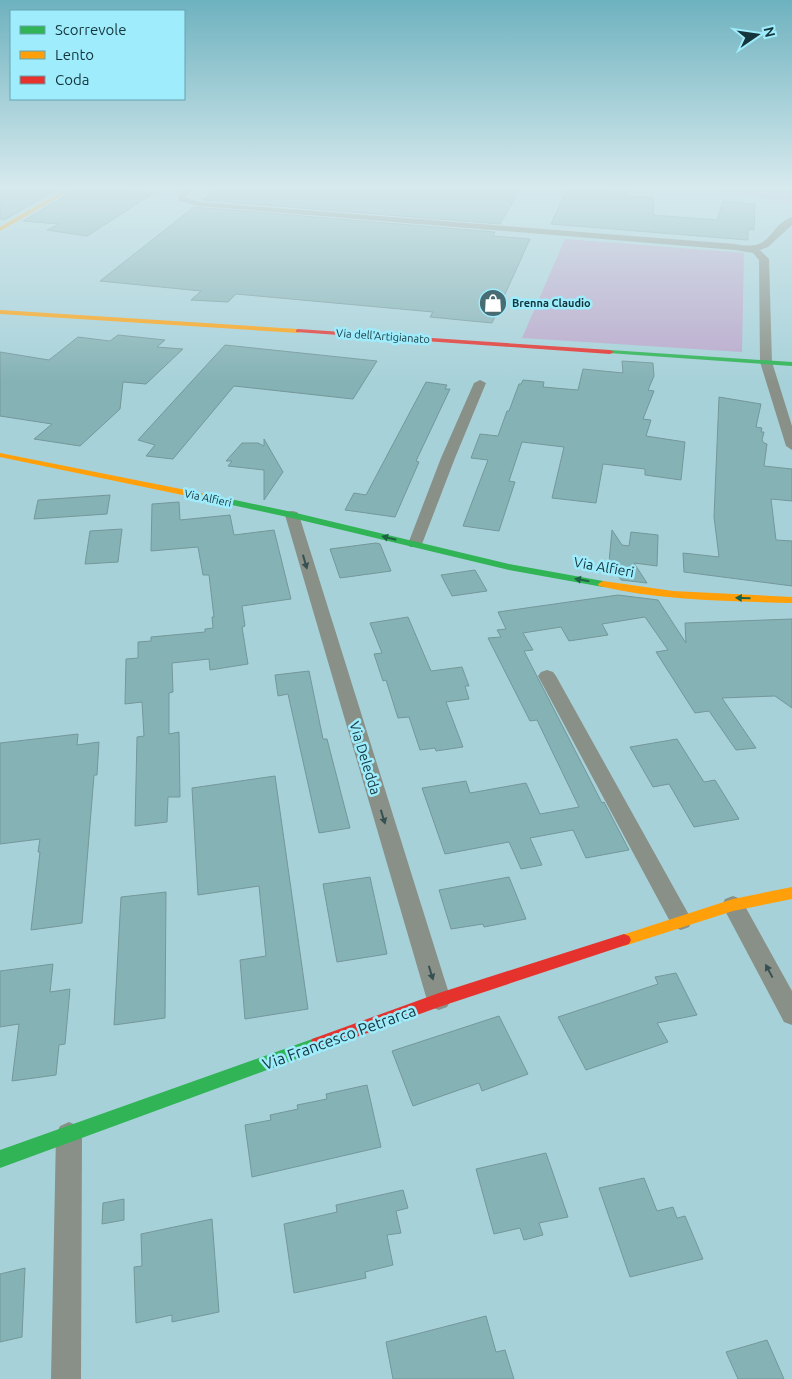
<svg xmlns="http://www.w3.org/2000/svg" width="792" height="1379" viewBox="0 0 792 1379" font-family="Ubuntu,sans-serif">
<style>
.green{fill:#baa8cb}
.building{fill:#85b2b5;stroke:#74979a}
.lines{fill:none;stroke-linecap:round;stroke-linejoin:round}
.street{fill:#889087;fill-rule:evenodd}
.fast{fill:#30b455;fill-rule:evenodd}
.slow{fill:#ff9f0a;fill-rule:evenodd}
.jam{fill:#e5322d;fill-rule:evenodd}
.oneway{fill:#1e6144}
.oneway2{fill:#375052}
.labels{text-anchor:middle;stroke-width:5;stroke-linejoin:round;paint-order:stroke}
.far-poi-label{font-size:11px;font-weight:bold;fill:#14353b;stroke:#9fecfc;text-anchor:start}
.far-street-label{font-size:11px;fill:#14353b;stroke:#9fecfc}
.street-label{font-size:14px;fill:#14353b;stroke:#9fecfc}
.near-street-label{font-size:16px;fill:#14353b;stroke:#9fecfc}
</style>
<rect width="100%" height="100%" fill="#a7d1d9"/>
<g class="green">
<polygon points="713,189 792,189 792,203"/>
<polygon points="565,239 744,253 742,352 522,338"/>
</g>
<g class="building">
<polygon points="0,189 58,189 4,220 0,219"/>
<polygon points="77,189 108,189 154,193 87,236 47,230 59,224 23,221"/>
<polygon points="217,189 520,189 500,224 202,200"/>
<polygon points="567,189 627,192 626,196 654,198 653,215 717,220 723,201 755,204 754,230 748,229 748,240 551,224"/>
<polygon points="194,207 495,232 493,236 530,239 492,323 430,317 433,312 236,294 228,302 191,300 201,291 100,281"/>
<polygon points="118,335 165,340 157,347 183,349 146,384 123,382 120,409 80,446 34,439 52,424 0,416 0,352 49,360 78,337 110,341"/>
<polygon points="225,345 377,361 353,399 234,386 173,459 146,456 155,445 138,440"/>
<polygon points="622,361 653,363 654,376 648,390 654,391 643,419 651,420 646,436 685,442 681,480 645,475 645,469 603,464 596,503 552,498 564,447 522,442 509,481 515,482 499,531 463,526 488,460 471,458 480,434 498,436 507,411 509,411 519,384 521,384 523,380 544,382 543,387 578,390 583,369 623,373"/>
<polygon points="426,382 447,385 445,389 450,389 416,461 419,462 395,517 345,510 354,493 366,495"/>
<polygon points="719,397 761,404 756,427 762,428 761,432 764,432 762,440 764,443 767,444 764,466 792,469 792,501 771,499 776,540 792,541 792,586 684,572 683,553 719,557 714,517"/>
<polygon points="264,439 283,472 264,500 264,470 228,466 232,461 226,461 242,443 258,443 264,446"/>
<polygon points="110,495 107,514 34,519 38,500"/>
<polygon points="179,502 180,520 230,515 234,535 274,530 291,599 242,606 245,626 242,627 248,664 210,670 209,659 172,663 173,692 169,693 169,734 179,732 180,797 168,797 167,822 135,826 137,737 144,736 142,702 125,704 126,659 138,658 138,642 151,641 151,637 205,632 205,629 213,628 212,617 214,617 209,575 203,575 198,547 151,551 152,504"/>
<polygon points="122,529 118,562 85,564 90,531"/>
<polygon points="612,530 622,545 629,546 631,532 658,535 657,566 634,563 647,583 621,580 609,562"/>
<polygon points="376,543 380,544 391,571 340,578 330,549"/>
<polygon points="475,570 487,591 452,596 441,575"/>
<polygon points="618,595 658,600 686,643 685,623 792,619 792,708 775,696 722,698 756,748 736,750 709,711 695,713 656,652 668,650 645,617 602,624 608,635 569,641 561,627 523,633 533,650 524,651 602,803 604,802 629,850 586,858 573,830 530,838 542,865 521,869 509,842 445,854 422,788 466,781 470,793 526,783 540,814 579,807 537,720 530,721 488,638 501,637 497,630 506,629 498,612"/>
<polygon points="408,617 431,671 462,667 469,686 465,686 469,699 446,702 463,747 436,751 435,748 420,750 409,717 398,718 386,680 383,681 374,654 382,653 370,623"/>
<polygon points="309,671 323,739 327,739 350,828 319,833 288,694 278,696 275,675"/>
<polygon points="78,734 77,745 99,742 97,775 94,775 82,923 31,930 40,852 38,852 40,839 0,844 0,743"/>
<polygon points="677,739 704,782 715,780 739,819 694,827 669,784 653,787 630,747"/>
<polygon points="275,776 308,1009 245,1019 240,960 266,956 259,886 198,895 192,788"/>
<polygon points="370,877 387,954 337,962 323,884"/>
<polygon points="509,877 526,919 484,927 483,924 451,929 439,890"/>
<polygon points="166,892 165,1018 114,1025 121,897"/>
<polygon points="53,964 50,992 70,989 65,1044 59,1045 56,1075 12,1081 19,1024 0,1027 0,971"/>
<polygon points="676,973 697,1015 657,1023 668,1042 586,1070 558,1017 658,984 655,977"/>
<polygon points="499,1016 528,1074 482,1091 479,1083 413,1106 392,1051"/>
<polygon points="367,1085 381,1147 252,1177 245,1125 271,1120 270,1115 298,1109 297,1105 327,1099 326,1094"/>
<polygon points="546,1153 568,1217 539,1223 543,1235 524,1240 520,1228 494,1234 476,1169"/>
<polygon points="644,1178 657,1211 673,1207 677,1218 685,1216 703,1259 630,1277 599,1188"/>
<polygon points="403,1190 408,1208 396,1211 401,1233 387,1235 393,1265 365,1272 366,1278 294,1293 284,1224 337,1212 336,1205"/>
<polygon points="124,1199 124,1220 102,1224 103,1203"/>
<polygon points="212,1219 219,1312 172,1322 172,1315 136,1323 134,1267 142,1266 141,1234"/>
<polygon points="25,1268 22,1337 0,1342 0,1274"/>
<polygon points="486,1316 496,1352 505,1350 514,1379 393,1379 386,1342"/>
<polygon points="767,1340 784,1379 738,1379 726,1352"/>
</g>
<g class="lines">
<g class="street">
<path d="M184,189H192L186,198L200,202L735,244C774,252 766,227 792,217V225L768,247L760,250L769,259L772,362L792,426V450L786,446L760,362L759,260L753,253L735,250L200,206L179,201L178,195Z"/>
<polygon points="480,380 486,383 455,458 422,544 420,547 410,547 408,544 441,458 474,383"/>
<polygon points="292,511 297,512 299,515 451,1000 447,1007 439,1010 431,1007 427,1000 285,515 287,512"/>
<polygon points="547,670 553,672 556,676 689,915 692,921 689,927 681,930 673,927 538,676 541,672"/>
<polygon points="733,896 741,899 792,991 792,1025 784,1022 722,905 725,899"/>
<polygon points="69,1122 78,1126 82,1135 81,1379 51,1379 56,1135 60,1126"/>
</g>
<g class="fast">
<polygon points="610,350 792,362 792,366 608,353 606,352"/>
<polygon points="221,497 292,512 509,564 603,581 608,584 603,587 509,570 292,518 218,502 218,498"/>
<polygon points="318,1037 324,1039 326,1044 324,1049 0,1168 0,1150"/>
</g>
<g class="slow">
<polygon points="66,189 73,189 0,231 0,227"/>
<polygon points="0,310 298,329 301,331 298,333 0,314"/>
<polygon points="0,453 221,497 225,500 221,503 0,457"/>
<path d="M603,581L673,591L792,597V603C728,601 662,601 599,586L598,584Z"/>
<polygon points="792,887 792,899 733,911 624,946 619,944 617,940 619,936 733,899"/>
</g>
<g class="jam">
<polygon points="298,329 610,350 614,352 610,354 296,332 296,330"/>
<polygon points="624,934 629,936 631,940 629,944 439,1007 318,1051 312,1049 310,1044 312,1039 439,993"/>
</g>
</g>
<defs><path id="oneway-solid" d="M-6-.8H1V-3.2L6.5 0L1 3.2V.8H-6Z" transform="scale(1.25)"/></defs>
<g class="oneway">
<use href="#oneway-solid" transform="translate(389 538) rotate(-166)"/>
<use href="#oneway-solid" transform="translate(582 580) rotate(-170)"/>
<use href="#oneway-solid" transform="translate(743 598) rotate(-178)"/>
</g>
<g class="oneway2">
<use href="#oneway-solid" transform="translate(305 562) rotate(74)"/>
<use href="#oneway-solid" transform="translate(383 817) rotate(73)"/>
<use href="#oneway-solid" transform="translate(769 971) rotate(-118)"/>
<use href="#oneway-solid" transform="translate(431 973) rotate(73)"/>
</g>
<linearGradient id="sky" x2="0" y2="1"><stop stop-color="#6eb2bf"/><stop offset="0.49" stop-color="#d7eaee"/><stop offset="1" stop-color="#d7eaee" stop-opacity="0"/></linearGradient>
<rect width="792" height="382" fill="url(#sky)"/>
<defs>
<symbol id="shop-disc" viewBox="-11 -11 22 22"><circle r="9.5" fill="#476c72" stroke="#9fecfc"/><path d="M-5-2.5h2.3a2.7 3.5 0 0 1 5.4 0H5L5.5 6h-11ZM-1.5-2.5h3a1.5 2.3 0 0 0-3 0Z" fill="#fff"/></symbol>
</defs>
<g fill-rule="evenodd">
<use href="#shop-disc" x="477" y="287" width="32" height="32"/>
</g>
<g class="labels">
<g class="far-poi-label">
<text x="512" y="307">Brenna Claudio</text>
</g>
<g class="far-street-label">
<text transform="translate(383 336) rotate(4)" y="4">Via dell'Artigianato</text>
<text transform="translate(208 498) rotate(12)" y="4">Via Alfieri</text>
</g>
<g class="street-label">
<text transform="translate(604 567) rotate(10)" y="5">Via Alfieri</text>
<text transform="translate(365 758) rotate(73)" y="5">Via Deledda</text>
</g>
<g class="near-street-label">
<text transform="translate(339 1037) rotate(-20)" y="6">Via Francesco Petrarca</text>
</g>
</g>
<rect x="10" y="10" width="175" height="90" fill="#9fecfc" stroke="#67a3af"/>
<rect x="20" y="26" width="25" height="8" fill="#30b455" stroke="#67a3af"/>
<text x="55" y="35" font-size="15" fill="#14353b">Scorrevole</text>
<rect x="20" y="51" width="25" height="8" fill="#ff9f0a" stroke="#67a3af"/>
<text x="55" y="60" font-size="15" fill="#14353b">Lento</text>
<rect x="20" y="76" width="25" height="8" fill="#e5322d" stroke="#67a3af"/>
<text x="55" y="85" font-size="15" fill="#14353b">Coda</text>
<g transform="translate(757 35) rotate(77)" stroke="#9fecfc" stroke-width="4" paint-order="stroke">
<path d="M0-4L9 19L0 12L-9 19Z" fill="#14353b"/>
<text y="-8" font-size="14" font-weight="bold" text-anchor="middle" fill="#14353b">N</text>
</g>
</svg>
